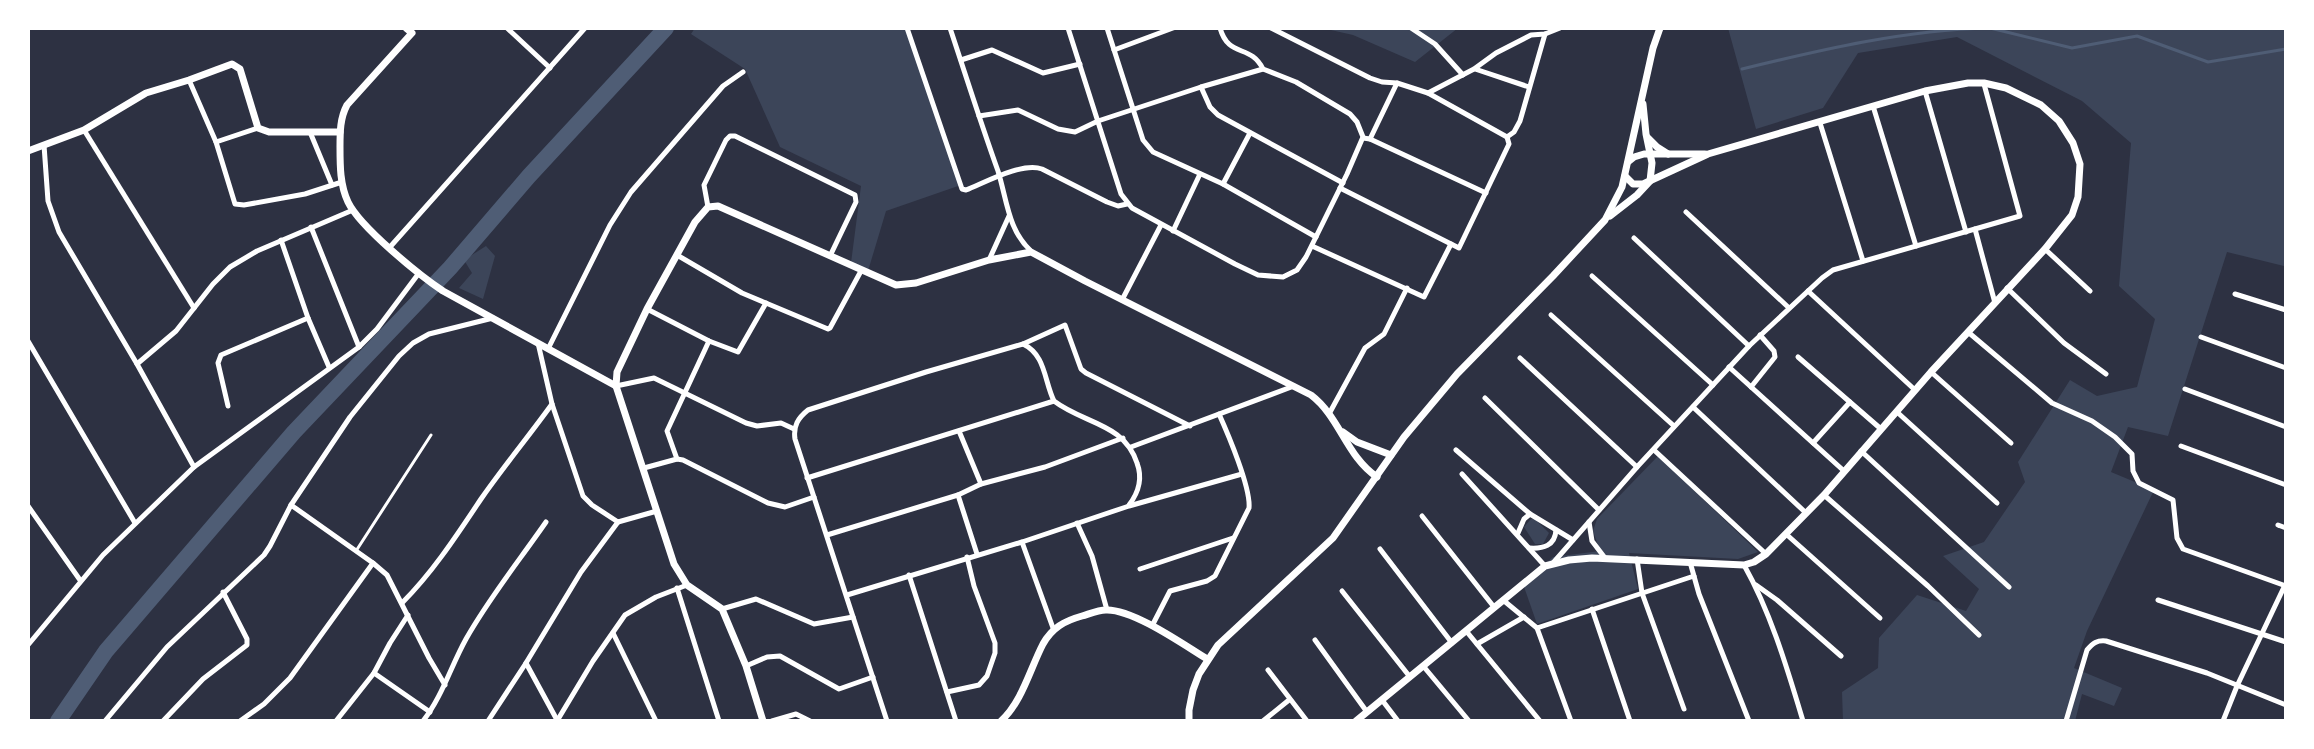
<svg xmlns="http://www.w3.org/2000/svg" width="2314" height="749" viewBox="0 0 2314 749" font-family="Figtree,sans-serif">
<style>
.green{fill:#3c4559}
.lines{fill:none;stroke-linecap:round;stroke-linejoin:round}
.stream{stroke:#4f5d75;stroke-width:3}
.river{stroke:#4f5d75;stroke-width:16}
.service{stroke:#fff;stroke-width:3}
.minor{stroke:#fff;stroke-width:5}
.tertiary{stroke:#fff;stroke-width:7}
.secondary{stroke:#fff;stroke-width:7}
</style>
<rect width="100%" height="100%" fill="#2d3142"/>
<g class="green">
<polygon points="695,28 905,28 961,185 886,211 868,271 851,263 861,186 780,147 745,69 691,34"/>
<polygon points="1322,28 1458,28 1415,62 1353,35"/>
<polygon points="1728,28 2286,28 2284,266 2227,252 2168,436 2128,427 2111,472 2154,490 2087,631 2074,668 2122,688 2114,706 2082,694 2075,721 1843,721 1842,692 1878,668 1879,638 1917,595 1966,611 1979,589 1943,556 1984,542 2025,482 2018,462 2070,380 2097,396 2137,387 2155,319 2119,286 2131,143 2082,101 1957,37 1858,53 1823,108 1756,129"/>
<polygon points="486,246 495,256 483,299 459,288 472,273 464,260"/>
<polygon points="1658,456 1758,552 1738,559 1629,553 1638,589 1537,624 1523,584 1553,557 1600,551 1593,531 1597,519"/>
<polygon points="1531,519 1535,519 1549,533 1543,544 1535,544 1524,527"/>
</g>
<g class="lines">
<g class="stream">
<polyline points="1990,28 2072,48 2137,36 2208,62 2286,49"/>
<path d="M1742,69C1824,49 1905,30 1989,28"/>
</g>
<polyline class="river" points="58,721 106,651 294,432 450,268 529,176 666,28"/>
<polyline class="service" points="356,551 431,435"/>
<g class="minor">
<polyline points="507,28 550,68"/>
<path d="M907,28L962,189L966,190C986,182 1022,162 1042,169L1107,202L1118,206L1127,204"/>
<path d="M950,28C966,76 981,124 998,171C1007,200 1008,230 1031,251"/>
<polyline points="1107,28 1143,140 1153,152 1223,184 1316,237"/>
<path d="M1220,28C1229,59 1250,43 1263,69"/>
<polyline points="1271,28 1370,78 1382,82 1397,83 1428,93 1507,137 1509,144 1459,248 1340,188"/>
<polyline points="1411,28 1435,44 1463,75"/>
<polyline points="1114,50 1173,28"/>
<polyline points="961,60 992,50 1043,73 1080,64"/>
<polyline points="1475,69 1529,87"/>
<polyline points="189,80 216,142 235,204 244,205 305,194 342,182"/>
<polyline points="1201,87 1210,107 1218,115 1343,183"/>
<polyline points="1925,91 1966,232"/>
<polyline points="1428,93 1474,69 1496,53 1531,35 1545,34 1560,28"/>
<polyline points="1873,106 1916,246"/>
<polyline points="979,116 1018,110 1058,129 1075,132 1098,121 1201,87 1263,69 1296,82 1350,114 1357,122 1363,137 1347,174 1306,257 1297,270 1283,277 1258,275 1235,264 1132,208 1121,194 1068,28"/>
<polyline points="1820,123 1863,261"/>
<polyline points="84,130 194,308"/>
<polyline points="310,132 332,185"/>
<polyline points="1507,137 1514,132 1520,121 1545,34"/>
<polyline points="1363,138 1370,139 1486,193"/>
<polyline points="1370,139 1397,83"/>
<polyline points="216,142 258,128"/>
<polyline points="44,145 48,201 59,232 137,364 194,467"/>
<polyline points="1223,184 1250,133"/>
<polyline points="708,207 704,185 726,140 730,136 735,136 855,195 856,202 830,256"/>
<polyline points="1686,212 1788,307"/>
<polyline points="311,227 359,347"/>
<polyline points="1975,229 1995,303"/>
<polyline points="1173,231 1200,174"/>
<polyline points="1634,238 1749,346"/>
<polyline points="281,240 308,318 329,367"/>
<polyline points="1312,246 1424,297 1451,244"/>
<polyline points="390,247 585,28"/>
<polyline points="2045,249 2090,291"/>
<polyline points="677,255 742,293 828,329 830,328 861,271"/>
<polyline points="989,260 1009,216"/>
<polyline points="1592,276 1713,385"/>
<polyline points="2007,288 2064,343 2106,374"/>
<polyline points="1808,291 1915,390"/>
<polyline points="2235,294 2286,310"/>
<polyline points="1122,300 1161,225"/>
<polyline points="647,309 709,341 738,352 766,303"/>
<polyline points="1551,315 1674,426"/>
<polyline points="1968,332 2052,403 2092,421 2115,437 2132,454 2133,471 2139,483 2173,500 2177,538 2183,549 2286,586"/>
<polyline points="2201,337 2286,368"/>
<polyline points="28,341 135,523"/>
<polyline points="538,343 552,404 583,496 592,505 618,522 657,511"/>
<path d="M1023,344C1046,355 1044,381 1054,401C1084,424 1124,423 1137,463C1143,479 1139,492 1129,505"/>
<polyline points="548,349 610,225 631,192 723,86 743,72"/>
<polyline points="1798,357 1881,429"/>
<polyline points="1520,358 1637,467"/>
<polyline points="137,364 176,331 213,284 230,267 257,251 353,210"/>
<polyline points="1729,367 1844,471"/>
<polyline points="1931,372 2011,443"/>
<polyline points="616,386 654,378 746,423 757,426 781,423 794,429"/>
<polyline points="1751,387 1775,357 1774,351 1760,335"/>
<polyline points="2185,389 2286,427"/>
<polyline points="1485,398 1599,510"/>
<polyline points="228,406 218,363 221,355 308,318"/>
<polyline points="1693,407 1806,513"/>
<polyline points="1897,412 1997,503"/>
<polyline points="1329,414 1365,348 1384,334 1407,288"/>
<polyline points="959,431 981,484"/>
<polyline points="1813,443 1850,402"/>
<polyline points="2181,446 2286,485"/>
<polyline points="1131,447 1294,386"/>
<polyline points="1456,450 1530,514"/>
<polyline points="1654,450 1766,554"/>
<polyline points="1861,451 2009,587"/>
<polyline points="677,459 667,431 709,341"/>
<polyline points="644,468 677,459 683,460 768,503 785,507 814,497"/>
<polyline points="1462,474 1545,566"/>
<polyline points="807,478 1054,401"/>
<polyline points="958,495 977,554"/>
<polyline points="1824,495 1928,586 1979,635"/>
<polyline points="291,505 373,563 387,575 429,658 445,685"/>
<polyline points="28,506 80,580"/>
<polyline points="1422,516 1494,607"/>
<polyline points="1589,522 1592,541 1605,558"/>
<polyline points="1077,523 1092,556 1107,610"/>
<polyline points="2278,525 2286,528"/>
<polyline points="1518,533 1524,519 1530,514 1573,540"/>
<polyline points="1786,534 1880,618"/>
<polyline points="827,535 958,495 981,484 1045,467 1123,438"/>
<polyline points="1022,542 1053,628"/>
<path d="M1529,548C1543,549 1555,546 1556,530"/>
<polyline points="1380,549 1452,643"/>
<polyline points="1637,559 1642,593 1684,709"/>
<polyline points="1690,562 1699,594 1749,721"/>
<polyline points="1553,563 1637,467 1749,346 1822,278 1833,270 2020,216 1984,84"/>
<path d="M1744,565C1771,613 1787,668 1803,721"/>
<polyline points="1140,569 1233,538"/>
<polyline points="909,575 956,721"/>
<polyline points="1756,585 1777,600 1841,656"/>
<polyline points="677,588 719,721"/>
<polyline points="1342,591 1410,677"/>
<polyline points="847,595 1022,542 1129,506 1242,474"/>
<polyline points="1503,600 1537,628 1571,721"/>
<polyline points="2158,600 2286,642"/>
<path d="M402,603C433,572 457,535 481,499C504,466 529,436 552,404"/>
<polyline points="722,609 756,599 814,624 853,617"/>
<polyline points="1592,609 1630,721"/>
<path d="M1152,626L1170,591L1207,581L1215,576L1249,508C1251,488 1228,434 1219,414"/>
<polyline points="1537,628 1694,576"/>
<polyline points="1467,632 1540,721"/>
<polyline points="613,633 656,721"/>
<polyline points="1315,640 1367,712"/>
<polyline points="1477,644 1524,617"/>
<polyline points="28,645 103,555 194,467 359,347 377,329 419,273"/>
<polyline points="526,663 557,720"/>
<polyline points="746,666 767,657 780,656 839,689 873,677"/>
<polyline points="1424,667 1469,721"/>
<polyline points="1268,670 1307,721"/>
<polyline points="374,673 430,712"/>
<polyline points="947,692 979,685 987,676 995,653 995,643 974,586 967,557"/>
<polyline points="1382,700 1398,721"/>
<polyline points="105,721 167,647 264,555 270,546 291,505 350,417 399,356 413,343 429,334 493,318"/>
<polyline points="163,721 203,679 247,645 247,639 223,592"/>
<polyline points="240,721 264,704 290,678 373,563"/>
<polyline points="336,721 374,673 390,643 408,615"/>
<path d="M423,721C442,697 451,666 466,639C489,598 519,561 546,522"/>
<polyline points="488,721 526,663 581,572 618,522"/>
<polyline points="557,721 593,661 625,615 656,597 687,585"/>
<polyline points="772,721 796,714 810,721"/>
<path d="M887,721L795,439C793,426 798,418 808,410L926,372L1023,344L1065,325L1081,369L1086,373L1190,426"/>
<polyline points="1263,721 1289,700"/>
<path d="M2066,721L2087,650C2093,643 2097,640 2106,641L2207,673L2286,705"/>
<polyline points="2223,721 2237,686 2285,585"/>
</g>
<g class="tertiary">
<path d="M406,28L412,33L347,105C340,118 340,132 340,147C340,166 340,185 348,202C360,227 419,275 443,291L616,386"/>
<polyline points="28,151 84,130 146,93 189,80 232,64 240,69 258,128 269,132 340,132"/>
<polyline points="1629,161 1634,157 1644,154 1705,154"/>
<polyline points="1343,432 1357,442 1391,455"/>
<path d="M763,721L746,666L722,609L687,585L674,564L616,386L617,372L647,309L695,222L708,207L718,206L896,285L916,283L989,260L1031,252L1085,281L1311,395C1340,417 1346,456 1377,477"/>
<path d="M1001,721C1022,702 1030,669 1043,644C1052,628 1064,621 1082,616C1089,614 1098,610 1106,610C1133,609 1184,645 1207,659"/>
<polyline points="1356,721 1545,566 1569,560 1592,558 1744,565 1754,562 1766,554 1824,495 1931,372 2045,249 2072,215 2078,197 2080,164 2073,143 2059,121 2041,105 2006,88 1984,83 1968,83 1925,91 1708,154 1643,184 1633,184 1625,176"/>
</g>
<g class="secondary">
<polyline points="1648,138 1657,147 1668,154"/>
<polyline points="1610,216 1637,195 1650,181 1652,163 1646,134 1643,104"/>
<polyline points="1189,721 1189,710 1193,690 1199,674 1218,645 1333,538 1404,437 1457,374 1553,276 1605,220 1622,187 1653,48 1660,28"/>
</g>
</g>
<rect width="2314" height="749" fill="none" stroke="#ffffff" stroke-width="60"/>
</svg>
